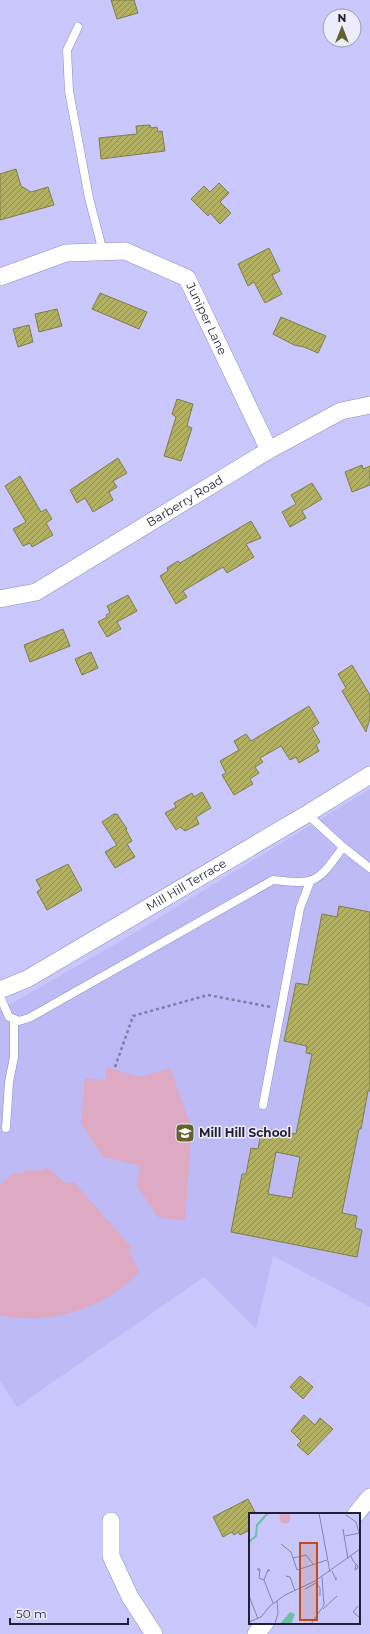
<svg xmlns="http://www.w3.org/2000/svg" width="370" height="1634" viewBox="0 0 370 1634" font-family="Montserrat,sans-serif">
<style>
.built{fill:#bebaf6}
.green{fill:#dda9c3}
.building{fill:url(#building-hatch);stroke:#7f7e49;fill-rule:evenodd}
.lines{fill:none;stroke-linecap:round;stroke-linejoin:round}
.service-casing{stroke:#8f8bbd;stroke-width:9}
.minor-casing{stroke:#8f8bbd;stroke-width:18}
.path{stroke:#807da4;stroke-width:2.5;stroke-dasharray:3 3;stroke-linecap:butt}
.service{stroke:#fff;stroke-width:8}
.minor{stroke:#fff;stroke-width:17}
.labels{text-anchor:middle;stroke-width:3;stroke-linejoin:round;paint-order:stroke}
.street-label{font-size:12px;fill:#211f33;stroke:#edecfd}
.poi-label{font-size:12px;font-weight:bold;fill:#211f33;stroke:#edecfd;text-anchor:start}
.inset-river{fill:none;stroke:#6ac2a2;stroke-width:2}
.inset-road{fill:none;stroke:#8684ac;stroke-width:1}
.view{fill:#c04d14;fill-opacity:0.15;stroke:#c04d14;stroke-width:2}
.inset-edge{fill:none;stroke:#211f33;stroke-width:2}
</style>
<defs>
<pattern id="building-hatch" width="6" height="6" patternUnits="userSpaceOnUse"><rect width="6" height="6" fill="#b1b063"/><path d="M-1 1l2-2M0 6l6-6M5 7l2-2" fill="none" stroke="#908f52"/></pattern>
</defs>
<rect width="100%" height="100%" fill="#cac7fc"/>
<polygon class="built" points="370,789 370,1307 273,1256 256,1329 204,1277 17,1407 0,1381 0,1010 121,941"/>
<g class="green">
<polygon points="107,1067 139,1077 170,1068 192,1129 185,1220 159,1218 137,1186 140,1166 103,1157 81,1124 85,1078 105,1080"/>
<path d="M48,1168L65,1183L74,1182L132,1248L129,1251L139,1272C106,1308 48,1327 0,1315V1186L11,1174H22L25,1170L36,1171Z"/>
</g>
<g class="building">
<polygon points="111,0 134,0 138,13 117,19"/>
<polygon points="150,125 151,128 157,127 158,132 162,131 165,151 101,159 99,138 137,134 136,126"/>
<polygon points="16,169 21,186 31,192 48,187 54,205 0,220 0,174"/>
<polygon points="219,183 229,193 220,202 231,213 220,224 210,213 208,216 191,199 204,186 210,192"/>
<polygon points="269,248 280,271 272,275 282,294 265,303 254,282 248,286 238,264"/>
<polygon points="100,293 147,312 139,329 92,309"/>
<polygon points="57,309 62,326 39,332 35,314"/>
<polygon points="281,317 326,336 318,353 304,347 294,345 273,334"/>
<polygon points="29,325 33,342 18,347 13,329"/>
<polygon points="177,399 193,404 187,426 192,428 181,461 164,456 176,417 172,414"/>
<polygon points="118,458 127,473 113,481 117,487 109,492 113,500 93,512 85,498 77,503 70,490"/>
<polygon points="362,465 363,469 370,466 370,485 352,492 345,472"/>
<polygon points="20,476 41,512 46,509 52,519 46,523 53,535 32,547 30,543 23,546 13,529 26,522 5,486"/>
<polygon points="312,483 322,499 302,511 306,518 290,527 282,512 296,504 291,495"/>
<polygon points="251,521 261,538 246,544 254,557 227,573 223,567 183,591 187,597 176,604 160,576 168,571 167,568 178,561 180,563"/>
<polygon points="128,595 137,611 117,622 121,629 107,637 98,622 107,617 106,615 110,613 107,606"/>
<polygon points="63,629 70,646 30,662 24,645"/>
<polygon points="91,652 98,668 82,675 75,659"/>
<polygon points="352,665 370,695 370,718 366,732 342,691 346,688 338,674"/>
<polygon points="309,706 319,723 312,728 320,742 316,745 319,751 299,763 296,757 290,760 281,746 260,758 263,762 255,767 259,773 250,779 253,784 234,795 222,775 226,773 220,761 239,750 234,741 246,734 251,741"/>
<polygon points="202,792 211,808 196,817 199,824 185,831 180,827 176,830 165,813 176,807 174,803 192,793 194,797"/>
<polygon points="114,814 117,814 127,829 126,830 132,841 127,844 135,857 115,868 105,852 117,845 102,822"/>
<polygon points="68,864 82,890 47,910 37,892 41,889 36,880"/>
<path d="M339,906L370,912V1091H368L361,1129H359L342,1213L357,1216L355,1228L362,1230L357,1257L231,1232L242,1174H246L251,1148L258,1149L262,1128L296,1134L312,1054L306,1053L307,1046L284,1041L296,983L308,985L322,914L337,917ZM276,1152L300,1157L292,1198L268,1194Z"/>
<polygon points="300,1376 313,1387 303,1399 290,1387"/>
<polygon points="304,1415 315,1425 320,1418 333,1429 308,1455 297,1445 301,1441 291,1431"/>
<polygon points="248,1499 256,1514 250,1514 250,1530 240,1535 238,1532 234,1535 232,1532 223,1537 213,1517"/>
</g>
<g class="lines">
<defs>
<g id="service">
<polyline points="78,27 67,50 69,91 89,198 103,252"/>
<polyline points="307,814 343,847 370,868"/>
<path d="M0,996L9,1017L19,1021L29,1018L273,880C317,885 318,882 343,847"/>
<polyline points="263,1105 300,908 310,882"/>
<polyline points="6,1128 9,1082 14,1057 14,1019"/>
</g>
<g id="minor">
<path id="s1" d="M0,277L66,253L125,251L187,278L269,450"/>
<path id="s2" d="M0,599L36,592L269,450L341,411L370,405"/>
<path id="s3" d="M0,990L27,979L307,814L370,775"/>
<polyline points="356,1514 370,1497"/>
<polyline points="111,1521 111,1556 130,1597 154,1634"/>
<polyline points="256,1634 265,1623"/>
</g>
</defs>
<use href="#service" class="service-casing"/>
<use href="#minor" class="minor-casing"/>
<polyline class="path" points="115,1067 133,1016 208,995 271,1007"/>
<use href="#service" class="service"/>
<use href="#minor" class="minor"/>
</g>
<defs>
<symbol id="school-square" viewBox="-11 -11 22 22"><rect x="-9" y="-9" width="18" height="18" rx="4" fill="#646330" stroke="#edecfd"/><path d="M0-5L7-2L0 1L-7-2ZM-4 1L0 2.5L4 1V4Q0 6-4 4Z" fill="#fff"/></symbol>
</defs>
<g fill-rule="evenodd">
<use href="#school-square" x="174" y="1122" width="22" height="22"/>
</g>
<g class="labels">
<g class="street-label">
<text dy="4" stroke="none"><textPath href="#s1" startOffset="242">Juniper Lane</textPath></text>
<text dy="4" stroke="none"><textPath href="#s2" startOffset="211">Barberry Road</textPath></text>
<text dy="4" stroke="none"><textPath href="#s3" startOffset="214">Mill Hill Terrace</textPath></text>
</g>
<g class="poi-label">
<text x="199" y="1137">Mill Hill School</text>
</g>
</g>
<g transform="translate(249 1513)">
<rect width="111" height="111" fill="#cac7fc"/>
<path d="M30.5 5a5.5 5.5 0 1 1 11 0a5.5 5.5 0 1 1-11 0Z" fill="#dda9c3"/>
<path d="M41,99L46,101L42,111H31Z" fill="#6ac2a2"/>
<path class="inset-river" d="M0,29L7,23L8,12L19,0"/>
<path class="inset-road" d="M70,0L81,59M97,2L107,9L110,20M94,16L99,46M96,23L111,20M32,31L42,39L48,57L78,47M102,43L104,48L108,52L109,55L106,57L107,51M44,45L57,42L64,51M10,58L8,56H11L10,65L15,67L24,90M83,58L87,67V64M37,63L41,64L46,78M15,67L19,57H21L18,59M67,70L71,75V83M56,76L67,70M0,83L9,106M109,93L104,99L111,105M74,96L88,83M0,109L12,104L21,93L36,82L66,68L111,36M26,111L29,100L28,88M62,111L75,92L73,64"/>
<path class="view" d="M51,30H68V107H51Z"/>
<rect width="111" height="111" class="inset-edge"/>
</g>
<g transform="translate(342 28)"><circle r="19" fill="#edecfd" stroke="#9b9aac"/>
<path d="M0-3L7 15L0 10L-7 15Z" fill="#646330"/>
<text y="-6" font-size="11" font-weight="bold" text-anchor="middle" fill="#211f33">N</text>
</g>
<path d="M10 1618v6h118v-6" fill="none" stroke="#211f33" stroke-width="2"/>
<text x="16" y="1618" font-size="12" fill="#211f33" stroke="#edecfd" stroke-width="3" paint-order="stroke">50 m</text>
</svg>
